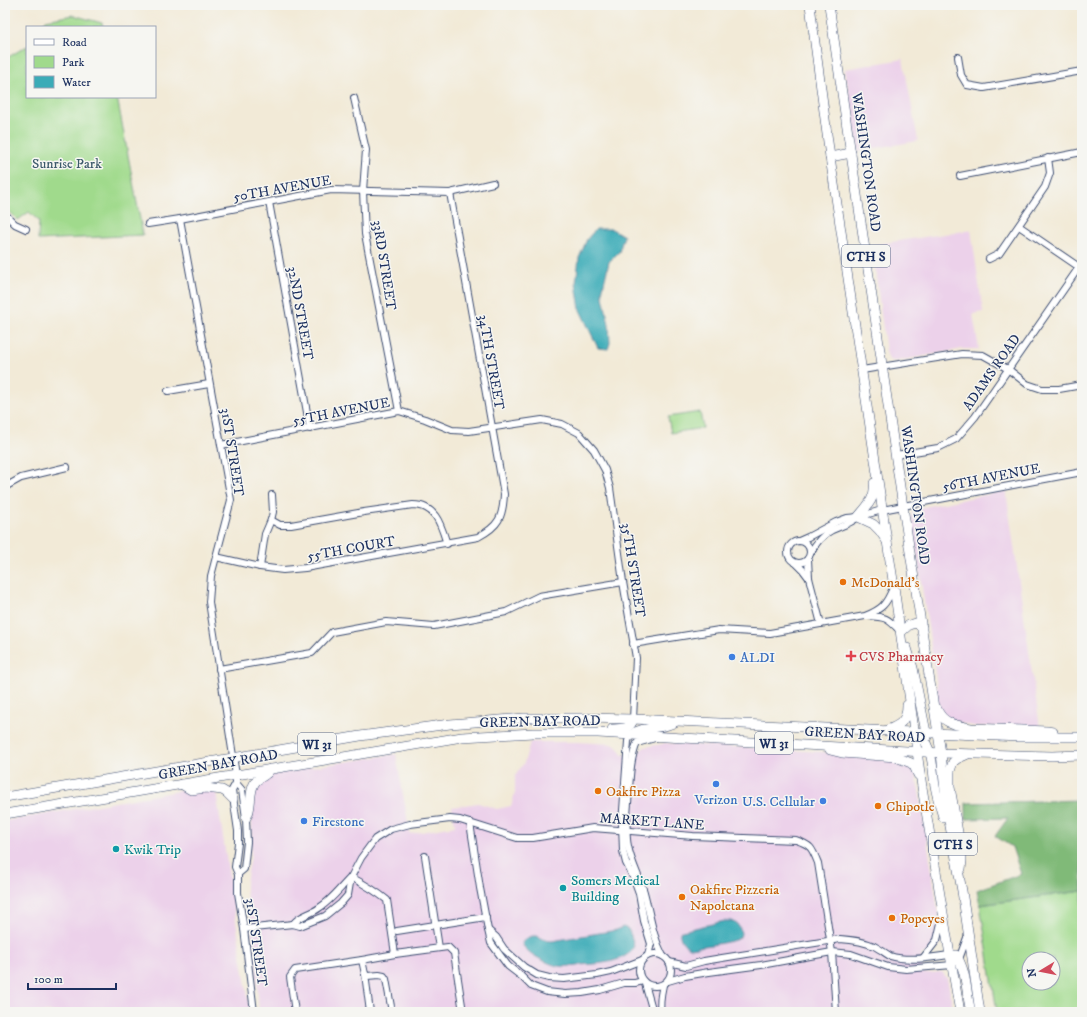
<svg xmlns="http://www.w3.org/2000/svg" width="1087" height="1017" viewBox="0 0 1087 1017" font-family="'IM FELL DW Pica',serif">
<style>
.built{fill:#ecd1ea}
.green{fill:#a0da8c;stroke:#5e8475;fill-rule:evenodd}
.forest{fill:#80ba78;stroke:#4e746b}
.water{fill:#3babb7;stroke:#2b6d8a}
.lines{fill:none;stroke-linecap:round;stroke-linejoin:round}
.minor-casing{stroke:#3b4b70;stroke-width:8}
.primary-casing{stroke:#3b4b70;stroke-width:10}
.minor{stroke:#fff;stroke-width:6}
.primary{stroke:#fff;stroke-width:9}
.food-dot{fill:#e8710a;stroke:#f6f6f2;stroke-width:1.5}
.health-dot{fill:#e0444e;stroke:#f6f6f2;stroke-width:1.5}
.shop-dot{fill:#3f7fe0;stroke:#f6f6f2;stroke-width:1.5}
.culture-dot{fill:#0f9aa8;stroke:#f6f6f2;stroke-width:1.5}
.labels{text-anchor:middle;stroke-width:3;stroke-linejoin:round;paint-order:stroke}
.shield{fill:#f6f6f2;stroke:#5d6b8a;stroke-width:1}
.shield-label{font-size:13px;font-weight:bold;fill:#1b2f5e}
.street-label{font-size:14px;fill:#1b2f5e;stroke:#f6f6f2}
.park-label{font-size:14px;fill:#3c5a6a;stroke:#f6f6f2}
.food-label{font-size:14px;fill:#c56008;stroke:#f6f6f2;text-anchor:start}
.health-label{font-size:14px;fill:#be3a42;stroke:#f6f6f2;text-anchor:start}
.shop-label{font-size:14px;fill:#366cbe;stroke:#f6f6f2;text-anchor:start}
.culture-label{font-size:14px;fill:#0d838f;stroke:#f6f6f2;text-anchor:start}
</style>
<rect width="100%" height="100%" fill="#f6f6f2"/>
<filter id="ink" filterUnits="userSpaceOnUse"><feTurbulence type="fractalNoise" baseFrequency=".025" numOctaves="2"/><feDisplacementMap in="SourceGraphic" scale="8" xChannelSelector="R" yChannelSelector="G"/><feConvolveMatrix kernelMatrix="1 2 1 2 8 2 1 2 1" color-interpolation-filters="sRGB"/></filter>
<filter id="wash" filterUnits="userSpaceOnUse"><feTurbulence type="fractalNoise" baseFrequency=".012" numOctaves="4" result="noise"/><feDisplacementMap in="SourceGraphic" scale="16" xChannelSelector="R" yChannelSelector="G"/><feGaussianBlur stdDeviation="0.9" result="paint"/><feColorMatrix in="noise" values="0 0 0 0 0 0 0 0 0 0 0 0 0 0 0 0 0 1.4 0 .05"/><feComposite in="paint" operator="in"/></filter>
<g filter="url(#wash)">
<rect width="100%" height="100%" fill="#f2ead7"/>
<g class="built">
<polygon points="903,59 918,141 858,151 845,69"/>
<polygon points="971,230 983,312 973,314 979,349 962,349 897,361 894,361 889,360 886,351 872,245"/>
<polygon points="1006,491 1040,728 973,726 947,719 941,711 936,699 937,685 911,516 914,510 919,508"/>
<polygon points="530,742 577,742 612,744 616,746 620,751 622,755 638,755 641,750 645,747 663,744 664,743 821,752 904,761 916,774 927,840 941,932 942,938 938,948 932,951 921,954 923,974 939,972 942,972 947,978 954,1012 259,1012 256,964 246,891 246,882 251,857 252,815 254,790 259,780 280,772 396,754 410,834 455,826 452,807 478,803 497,809 511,806 515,793 515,776 524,763"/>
<polygon points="215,785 250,1012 5,1012 5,821"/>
</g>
<g class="green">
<polygon points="73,15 102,23 103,27 41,27 46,20"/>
<polygon points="27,46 27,97 117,97 143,235 38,240 39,221 29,212 18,220 5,207 5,59"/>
<polygon points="700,412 703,428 671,433 668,417"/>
<path d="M1082,891V1012H997L980,905ZM1029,959H1053V983H1029Z"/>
</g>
<polygon class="forest" points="1082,800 1082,891 980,905 977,890 1021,874 1012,847 995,836 1008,818 966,819 966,803"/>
<g class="water">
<polygon points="596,229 612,229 624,236 619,252 609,262 602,292 609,324 610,343 608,349 598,348 580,310 576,283 579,258 587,239"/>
<path d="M725,921H731L737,924C740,928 743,934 739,938C735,942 698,947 690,948C684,945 679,939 680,932L682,931Z"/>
<path d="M623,927L628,929C631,935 633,940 634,948C623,964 594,964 577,965C571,966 564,967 558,966C548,964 525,953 522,943C525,938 533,934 539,937C544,939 546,941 552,941L617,930Z"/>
</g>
</g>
<g filter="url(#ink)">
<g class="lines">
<defs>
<g id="minor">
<polyline points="958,57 961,75 967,85 984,88 1082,71"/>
<polyline points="354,98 366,150 363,191 365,234 399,411"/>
<polyline points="960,176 1082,152"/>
<polyline points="269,202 310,429"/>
<polyline points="5,214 15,224 26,229"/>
<polyline points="180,219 231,500 211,576 209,602 236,775 236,783 232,790 238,831 238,843 235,867 238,874 238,893 244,929 254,1012"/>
<polyline points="148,224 180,219 331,190 450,193 493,183"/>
<polyline points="1019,226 1082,269"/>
<polyline points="989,259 999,254 1045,187 1050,173 1048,158"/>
<polyline points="862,370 962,354 983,355 1008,369 1027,384 1042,389 1059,389 1082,385"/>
<polyline points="168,391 209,384"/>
<polyline points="221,445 399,411 425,419 452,430 469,431 542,420 562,424 579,433 594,450 605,470 610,488 623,582 636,658 633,719"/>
<polyline points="896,455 938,448 956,439 975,417 1082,263"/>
<polyline points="5,487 21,478 67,467"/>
<path d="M271,520L280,525H291L364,512L413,505C436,505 441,525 447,544"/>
<polyline points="799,541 808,537 836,522 847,518 858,517 882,510 1082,472"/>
<circle cx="799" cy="552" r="11"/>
<path d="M810,554C815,544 822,535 832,530C841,526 850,524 858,517"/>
<path d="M216,557L260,567L283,570L305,568L478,537C499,526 503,517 504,494L450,193"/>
<polyline points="808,559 809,578 821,624"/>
<polyline points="796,563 803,570 809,578"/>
<polyline points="260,567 265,534 271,520 273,512 272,495"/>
<path d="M867,616C885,617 887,617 900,631"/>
<path d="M633,644L719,630L770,633L865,616C882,609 886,605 893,588"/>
<polyline points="219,669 312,653 332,632 386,622 434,626 506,612 539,596 623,582"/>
<polyline points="631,735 628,741 622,824 623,851 626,863 634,879 639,893 644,921 651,944 648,955"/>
<path d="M655,738L637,743C629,762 630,784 628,803C627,817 625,832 628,846C631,862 639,876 644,892C650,914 652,935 663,956"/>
<polyline points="236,783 242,790 246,818 247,842 244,869 238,874"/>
<polyline points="470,823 480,888 488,930 491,943 508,966 521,976 531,986 547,992 565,994 582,993 600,990 624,983 635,983 643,981"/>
<polyline points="425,856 439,948"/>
<path d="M351,877C364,884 376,891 387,900L395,954"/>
<path d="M293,924C300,915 310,915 319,908C332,900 340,888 351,877"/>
<path d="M244,929L293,924L300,926L325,916L341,903L348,895L351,877L361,858L375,839L391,829L410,824L450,819L460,820L517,838H533L593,828L693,836L796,840C811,845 812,848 818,863L832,952L836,1012"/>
<polyline points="488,930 496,937 504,949 524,967 537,975 549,978 564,979 597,975 611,972 642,960"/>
<polyline points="397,931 486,917"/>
<circle cx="655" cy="970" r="16"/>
<polyline points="923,958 937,940 942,919"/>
<polyline points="362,960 365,974 367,976 379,975 384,976 386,979 392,1012"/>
<path d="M669,962L686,966L704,961L722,958L840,939C852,940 863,941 874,946C880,949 885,953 890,956C909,962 931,957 950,955"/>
<polyline points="365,974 370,1012"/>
<polyline points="668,981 685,976 709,972 761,965 832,952 851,954 888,967 906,969 952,965 959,959 968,935"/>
<polyline points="645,984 653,1012"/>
<polyline points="295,1012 290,977 295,970 362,960 395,954 448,947 454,953 463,1012"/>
<path d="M661,1012C659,1003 661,994 663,985"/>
</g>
<g id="primary">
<polyline points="810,5 830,157 887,541 894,587 922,787 950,955 960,1012"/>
<polyline points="829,5 903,507 941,753 947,810 962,891 980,1012"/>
<polyline points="830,157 851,153"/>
<path d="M874,483C876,498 867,506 858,517L873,524L879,530L886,540"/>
<polyline points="901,632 909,625 916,623 922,627"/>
<polyline points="907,648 913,668 927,737"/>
<path d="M937,709C943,724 956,725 971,728L1047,731L1053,732"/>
<path d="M612,729C621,728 631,730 633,719"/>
<path d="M887,730C901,725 907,720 907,705"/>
<path d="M914,732C934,742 932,768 935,786C937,797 940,807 943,817"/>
<path d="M631,735C645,724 661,731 675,722"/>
<polyline points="830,750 842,753 896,757 911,763 914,766 918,775"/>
<polyline points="181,784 191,790 206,788 222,790 227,793 233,799"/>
<polyline points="5,797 360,736 450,724 524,718 584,718 633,719 1019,737 1082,737"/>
<polyline points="5,814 462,737 533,733 598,733 941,753 1052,756 1082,755"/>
<path d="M246,818C253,808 248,795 254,784C257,778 262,778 266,774C268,773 269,771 270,769"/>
<polyline points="961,869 962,861 962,855 950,787 950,771 953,762 957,759 966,755"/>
<path d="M950,955H956C967,971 966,993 971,1012"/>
</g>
</defs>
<use href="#minor" class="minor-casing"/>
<use href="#primary" class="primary-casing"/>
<use href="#minor" class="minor"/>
<use href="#primary" class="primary"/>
</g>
</g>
<g class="food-dot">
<circle cx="843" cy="582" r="4"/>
<circle cx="598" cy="791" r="4"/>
<circle cx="878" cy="806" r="4"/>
<circle cx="682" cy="897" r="4"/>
<circle cx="892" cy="918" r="4"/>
</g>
<path class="health-dot" d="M849 650h4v4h4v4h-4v4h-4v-4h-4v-4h4z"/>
<g class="shop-dot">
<circle cx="732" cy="657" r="4"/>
<circle cx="716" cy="784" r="4"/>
<circle cx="823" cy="801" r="4"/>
<circle cx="304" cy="821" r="4"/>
</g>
<g class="culture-dot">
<circle cx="116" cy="849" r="4"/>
<circle cx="563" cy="888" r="4"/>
</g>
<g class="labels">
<g class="shield">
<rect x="842" y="245" width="48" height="22" rx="3"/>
<rect x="755" y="732" width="38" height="22" rx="3"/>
<rect x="298" y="733" width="38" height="22" rx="3"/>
<rect x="929" y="833" width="48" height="22" rx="3"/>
</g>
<g class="shield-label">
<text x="866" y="261">CTH S</text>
<text x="774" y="748">WI 31</text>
<text x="317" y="749">WI 31</text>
<text x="953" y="849">CTH S</text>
</g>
<g class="street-label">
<text transform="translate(867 162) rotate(82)" y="5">WASHINGTON ROAD</text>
<text transform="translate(282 188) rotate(-10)" y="5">50TH AVENUE</text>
<text transform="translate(385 265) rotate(81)" y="5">33RD STREET</text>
<text transform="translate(301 313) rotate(80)" y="5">32ND STREET</text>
<text transform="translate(492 362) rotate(80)" y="5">34TH STREET</text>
<text transform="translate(991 372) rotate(-55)" y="5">ADAMS ROAD</text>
<text transform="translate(341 411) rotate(-11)" y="5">55TH AVENUE</text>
<text transform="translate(233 452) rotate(81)" y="5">31ST STREET</text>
<text transform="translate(991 477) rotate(-11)" y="5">56TH AVENUE</text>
<text transform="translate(916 495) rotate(82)" y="5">WASHINGTON ROAD</text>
<text transform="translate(351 548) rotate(-10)" y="5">55TH COURT</text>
<text transform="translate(634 570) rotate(81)" y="5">35TH STREET</text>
<text transform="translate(540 721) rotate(-1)" y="5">GREEN BAY ROAD</text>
<text transform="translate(865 734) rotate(3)" y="5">GREEN BAY ROAD</text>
<text transform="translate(218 764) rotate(-10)" y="5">GREEN BAY ROAD</text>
<text transform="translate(652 821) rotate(4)" y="5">MARKET LANE</text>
<text transform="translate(257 942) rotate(82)" y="5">31ST STREET</text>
</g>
<g class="park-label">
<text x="67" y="168">Sunrise Park</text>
</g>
<g class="food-label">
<text x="851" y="587">McDonald's</text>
<text x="606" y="796">Oakfire Pizza</text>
<text x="886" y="811">Chipotle</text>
<text x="690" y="894">Oakfire Pizzeria<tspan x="690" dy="16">Napoletana</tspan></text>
<text x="900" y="923">Popeyes</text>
</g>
<g class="health-label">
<text x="859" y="661">CVS Pharmacy</text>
</g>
<g class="shop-label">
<text x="740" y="662">ALDI</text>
<text x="716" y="804" text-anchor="middle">Verizon</text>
<text x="815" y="806" text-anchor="end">U.S. Cellular</text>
<text x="312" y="826">Firestone</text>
</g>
<g class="culture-label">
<text x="124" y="854">Kwik Trip</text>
<text x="571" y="885">Somers Medical<tspan x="571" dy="16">Building</tspan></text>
</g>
</g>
<rect width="1087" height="1017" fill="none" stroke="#f6f6f2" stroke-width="20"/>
<rect x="26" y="26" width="130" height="72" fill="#f6f6f2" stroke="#9ea6b7"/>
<rect x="34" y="39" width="20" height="6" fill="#ffffff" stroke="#9ea6b7"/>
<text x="62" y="46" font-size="12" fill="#1b2f5e">Road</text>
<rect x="34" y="56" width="20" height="12" fill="#a0da8c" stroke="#9ea6b7"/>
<text x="62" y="66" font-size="12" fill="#1b2f5e">Park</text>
<rect x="34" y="76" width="20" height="12" fill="#3babb7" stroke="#9ea6b7"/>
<text x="62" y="86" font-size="12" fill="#1b2f5e">Water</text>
<g transform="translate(1041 971) rotate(260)"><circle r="19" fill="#f6f6f2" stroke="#9ea6b7"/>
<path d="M0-3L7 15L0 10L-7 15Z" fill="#d1495b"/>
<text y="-6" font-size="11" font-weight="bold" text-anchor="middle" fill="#1b2f5e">N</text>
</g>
<path d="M28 983v6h88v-6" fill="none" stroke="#1b2f5e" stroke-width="2"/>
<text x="34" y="983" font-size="12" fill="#1b2f5e" stroke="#f6f6f2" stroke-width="3" paint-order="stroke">100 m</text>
</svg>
